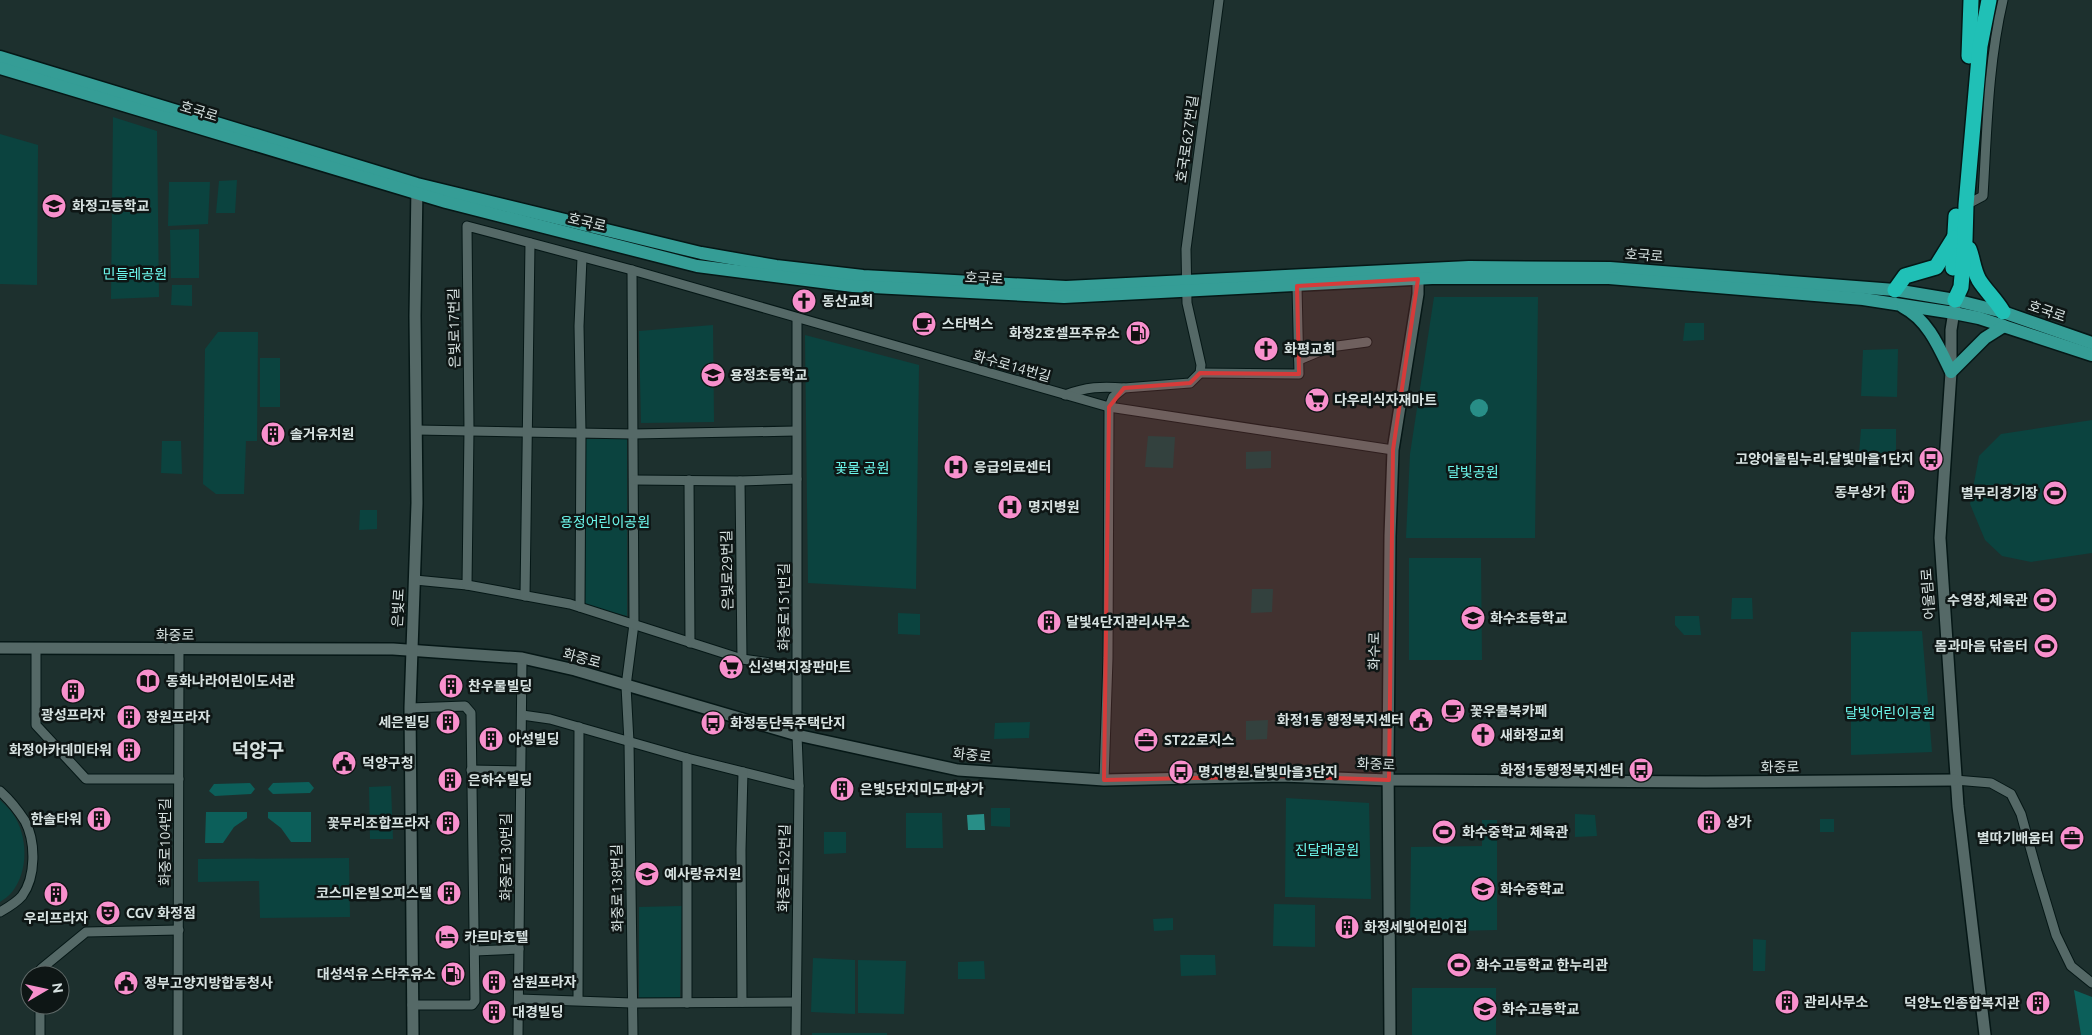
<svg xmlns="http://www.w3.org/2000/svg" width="2092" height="1035" viewBox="0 0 2092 1035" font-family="Ubuntu,'Noto Sans KR',sans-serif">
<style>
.green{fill:#0b433f}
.forest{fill:#0c5f5a}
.water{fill:#288e87}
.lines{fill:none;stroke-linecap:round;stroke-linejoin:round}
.street-casing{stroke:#051716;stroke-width:11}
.secondary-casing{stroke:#051716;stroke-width:14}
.primary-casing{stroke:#051716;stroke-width:15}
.highway-casing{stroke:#051716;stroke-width:18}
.street{stroke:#556967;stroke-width:9}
.secondary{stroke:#556967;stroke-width:11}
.primary{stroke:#359d96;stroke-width:12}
.highway{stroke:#20c0b6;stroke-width:15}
.marked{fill:#d63b3a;fill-opacity:0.2;stroke:#d63b3a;stroke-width:4;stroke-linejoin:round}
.labels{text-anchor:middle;stroke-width:5;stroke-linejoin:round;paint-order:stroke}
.street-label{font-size:14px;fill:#d7e2e1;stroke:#0e1615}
.poi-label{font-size:14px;font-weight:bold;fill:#d7e2e1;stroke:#0e1615;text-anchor:start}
.park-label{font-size:14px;fill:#6df7ec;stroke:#0e1615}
.district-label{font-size:19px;font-weight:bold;fill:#d7e2e1;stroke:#0e1615}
</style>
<rect width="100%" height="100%" fill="#1d302e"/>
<g class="green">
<polygon points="113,117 157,131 159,297 111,299"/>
<polygon points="0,134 38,145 37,285 0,284"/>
<polygon points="237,180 235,213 216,213 219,181"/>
<polygon points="169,182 210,182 208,224 168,226"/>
<polygon points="199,229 199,278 171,278 170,230"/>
<polygon points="172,285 192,285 192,306 171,305"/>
<polygon points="1434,297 1538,297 1535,538 1406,538 1410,454"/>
<polygon points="1685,323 1704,323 1704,340 1683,341"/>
<polygon points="713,325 714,422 641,423 639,331"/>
<polygon points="218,332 258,332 257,441 246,441 244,494 216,494 203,484 205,349"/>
<polygon points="805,335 919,365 916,589 808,583"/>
<polygon points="1898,349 1897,397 1861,396 1863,350"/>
<rect x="260" y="358" width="20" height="49"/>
<polygon points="2092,420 2092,553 2031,562 2002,556 1985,540 1970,504 1979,456 2001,434"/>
<polygon points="1861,429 1896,429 1896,454 1859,453"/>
<polygon points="1148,436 1175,437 1173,468 1145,467"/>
<polygon points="583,439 627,439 627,616 584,605"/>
<polygon points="162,441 181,441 182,474 161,473"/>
<polygon points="1271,451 1271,468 1246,469 1246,452"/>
<polygon points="360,510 377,510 377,529 359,530"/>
<polygon points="1409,558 1481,558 1482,660 1409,660"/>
<polygon points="1252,589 1273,589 1272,612 1251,613"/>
<polygon points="1732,598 1752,598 1753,619 1731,619"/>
<polygon points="898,613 920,614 920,635 898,634"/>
<polygon points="1675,616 1699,616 1701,635 1684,635 1675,625"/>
<polygon points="1922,631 1932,752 1851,755 1851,632"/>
<polygon points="1268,720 1267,739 1246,740 1246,721"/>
<polygon points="1030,722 1029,738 994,739 995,723"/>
<polygon points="391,786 393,839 370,839 369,787"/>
<polygon points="1286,798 1369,803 1371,899 1285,897"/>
<path d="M0,800C4,804 10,809 13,814C28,836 29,871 12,892C9,896 4,899 0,902Z"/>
<polygon points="991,808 1010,808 1010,827 991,826"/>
<polygon points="906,813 942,813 943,848 906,848"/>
<polygon points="1575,814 1595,815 1597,836 1575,837"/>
<rect x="1820" y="819" width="14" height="13"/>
<polygon points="1482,820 1497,820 1497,930 1410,932 1411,847 1482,846"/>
<polygon points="824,832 846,832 846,853 824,854"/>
<polygon points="349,858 350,917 260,918 259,881 198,882 198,859"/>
<polygon points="1274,904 1315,905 1315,947 1273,946"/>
<polygon points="682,906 680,998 639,998 639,907"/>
<polygon points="1173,918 1173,930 1154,931 1153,919"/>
<polygon points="1753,939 1766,940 1765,971 1753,971"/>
<polygon points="1180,955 1215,955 1216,975 1181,976"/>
<polygon points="813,958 855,960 855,1014 811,1012"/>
<polygon points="858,960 906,961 904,1014 858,1013"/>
<polygon points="984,961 985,979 958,979 958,962"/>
<rect x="1412" y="988" width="84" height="47"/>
<rect x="812" y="1033" width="75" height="2"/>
</g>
<g class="forest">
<polygon points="309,782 314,788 310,793 273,794 268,789 273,783"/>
<polygon points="250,783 255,789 251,794 215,796 209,791 214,784"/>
<polygon points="206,812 247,812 247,818 234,827 223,843 205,843"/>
<polygon points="268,812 311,812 311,842 291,842 281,828 268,818"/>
<polygon points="2074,990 2092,997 2092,1035 2081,1035"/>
</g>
<g class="water">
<circle cx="1479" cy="408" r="9"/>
<polygon points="984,814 985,830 968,830 967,815"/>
</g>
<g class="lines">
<defs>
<g id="street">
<path d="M1966,205L1983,196C1987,130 1988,64 2003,0"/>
<polyline points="632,270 634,624 626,686 629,742 633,1035"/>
<polyline points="1299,360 1330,347 1367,342"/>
<polyline points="1200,373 1299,374 1297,286"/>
<path d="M1065,395C1086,387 1102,386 1124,388"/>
<polyline points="417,430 633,434 796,431"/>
<polyline points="634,480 740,481 797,479"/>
<polyline points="689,480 690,643"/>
<polyline points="740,481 742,659"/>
<polyline points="415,580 467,585 570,604 742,659 798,667"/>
<polyline points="467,585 469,430 467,226 632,270 1109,407 1393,450"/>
<polyline points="525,596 530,243"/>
<polyline points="580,607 581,432 579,326 582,258"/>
<polyline points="36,648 36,725 86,779 179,779"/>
<polyline points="410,708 465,706 471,713 475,1001 472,1005 412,1005"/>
<polyline points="522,715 550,719 687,758 799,786"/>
<polyline points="687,758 687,1003"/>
<polyline points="471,770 520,771"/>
<polyline points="1104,780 1108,658 1109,407 1113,397 1124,388 1190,383 1200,373 1201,365 1187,303 1186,249 1219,0"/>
<polyline points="1955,780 1991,783 2011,794 2021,814 2037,872 2056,935 2071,966 2092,983"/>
<path d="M0,791C10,800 18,810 25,821C36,842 36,877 22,896C16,903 7,908 0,912"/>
<polyline points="475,951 519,949"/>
<polyline points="41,975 41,969 86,932 179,930"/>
<polyline points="519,999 632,1003 796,1002"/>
<polyline points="578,1000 579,727"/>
<polyline points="742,1002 741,850 743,772"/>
<polyline points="40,1035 40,1005"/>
<polyline points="178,1035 179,650"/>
<polyline points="518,1035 522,658"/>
<polyline points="796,1035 799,786 797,735 797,318"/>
</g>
<g id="secondary">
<polyline points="1955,305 1951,330 1951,372 1940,538 1958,806 1985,1035"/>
<polyline points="0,648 393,649 522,658 575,670 797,735 958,770 1104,780 1281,776 1389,780 1705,782 1955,780"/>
<polyline points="413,1035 410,708 417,503 415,316 417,186"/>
<polyline points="1390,1035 1388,763 1390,536 1393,450 1418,294 1418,271"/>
</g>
<g id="primary">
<polyline points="0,57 417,184 701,253 776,266 863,276 1066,287 1469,267 1610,268 1895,290 1955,300 2003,312 2092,343"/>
<polyline points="0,68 446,202 697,266 853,286 1064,297 1432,278 1609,278 1863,299 1954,313 1979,318 2092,355"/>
<path d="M1903,307C1928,320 1939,347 1951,372L1985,338L2004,326"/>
</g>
<g id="highway">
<polyline points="1969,56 1971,0"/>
<path d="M1969,249C1973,259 1973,269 1979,280C1986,291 1996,300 2003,312"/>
<polyline points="1953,268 1956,216"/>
<polyline points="1895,290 1905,276 1936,267 1954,238"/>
<polyline points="1955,300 1961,287 1965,240 1966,205 1980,46 1989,0"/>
</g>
</defs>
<use href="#street" class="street-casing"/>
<use href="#secondary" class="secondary-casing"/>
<use href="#primary" class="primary-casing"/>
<use href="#highway" class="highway-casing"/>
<use href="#street" class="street"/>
<use href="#secondary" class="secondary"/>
<use href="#primary" class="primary"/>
<use href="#highway" class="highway"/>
</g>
<path class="marked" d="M1418,279L1393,450L1389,780L1281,776L1104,780L1109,407L1124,388L1190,383L1200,373L1299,374L1297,286Z"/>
<defs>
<symbol id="school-disc" viewBox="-11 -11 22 22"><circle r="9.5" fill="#f890cd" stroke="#0e1615"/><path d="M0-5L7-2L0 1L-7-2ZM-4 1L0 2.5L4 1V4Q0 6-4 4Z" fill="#111"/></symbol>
<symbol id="church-disc" viewBox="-11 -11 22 22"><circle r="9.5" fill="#f890cd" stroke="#0e1615"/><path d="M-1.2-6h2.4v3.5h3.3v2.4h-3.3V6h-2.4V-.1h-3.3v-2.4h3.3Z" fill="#111"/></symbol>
<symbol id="cafe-disc" viewBox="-11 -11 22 22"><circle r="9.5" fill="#f890cd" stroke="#0e1615"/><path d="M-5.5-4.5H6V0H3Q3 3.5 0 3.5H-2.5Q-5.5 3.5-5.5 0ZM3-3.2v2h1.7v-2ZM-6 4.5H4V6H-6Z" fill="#111"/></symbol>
<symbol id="fuel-disc" viewBox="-11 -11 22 22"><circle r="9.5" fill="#f890cd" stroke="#0e1615"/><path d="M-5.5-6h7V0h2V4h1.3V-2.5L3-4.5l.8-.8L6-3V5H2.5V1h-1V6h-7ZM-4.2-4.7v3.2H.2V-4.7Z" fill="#111"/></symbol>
<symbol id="supermarket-disc" viewBox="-11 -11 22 22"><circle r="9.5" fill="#f890cd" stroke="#0e1615"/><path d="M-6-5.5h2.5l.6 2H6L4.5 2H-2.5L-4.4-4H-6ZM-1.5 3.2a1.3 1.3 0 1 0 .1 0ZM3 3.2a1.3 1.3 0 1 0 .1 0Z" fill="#111"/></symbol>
<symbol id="building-disc" viewBox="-11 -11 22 22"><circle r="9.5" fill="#f890cd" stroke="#0e1615"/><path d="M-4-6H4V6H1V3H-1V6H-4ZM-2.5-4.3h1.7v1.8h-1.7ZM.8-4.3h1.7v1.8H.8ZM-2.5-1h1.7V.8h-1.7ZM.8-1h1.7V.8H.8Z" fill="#111"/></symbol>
<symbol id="bus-disc" viewBox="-11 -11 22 22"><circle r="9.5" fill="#f890cd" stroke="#0e1615"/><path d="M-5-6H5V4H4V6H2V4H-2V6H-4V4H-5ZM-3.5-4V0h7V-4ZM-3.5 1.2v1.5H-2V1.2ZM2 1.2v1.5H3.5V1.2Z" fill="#111"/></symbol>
<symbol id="hospital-disc" viewBox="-11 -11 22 22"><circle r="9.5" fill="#f890cd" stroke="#0e1615"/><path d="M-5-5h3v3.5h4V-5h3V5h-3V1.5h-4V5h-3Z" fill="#111"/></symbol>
<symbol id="stadium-disc" viewBox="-11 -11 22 22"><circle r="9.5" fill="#f890cd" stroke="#0e1615"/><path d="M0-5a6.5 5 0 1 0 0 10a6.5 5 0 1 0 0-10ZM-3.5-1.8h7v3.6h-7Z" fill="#111"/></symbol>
<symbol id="library-disc" viewBox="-11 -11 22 22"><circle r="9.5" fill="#f890cd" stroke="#0e1615"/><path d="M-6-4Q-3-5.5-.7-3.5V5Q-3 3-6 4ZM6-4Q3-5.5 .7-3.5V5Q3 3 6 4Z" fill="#111"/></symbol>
<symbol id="civic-disc" viewBox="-11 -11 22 22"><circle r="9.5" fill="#f890cd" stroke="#0e1615"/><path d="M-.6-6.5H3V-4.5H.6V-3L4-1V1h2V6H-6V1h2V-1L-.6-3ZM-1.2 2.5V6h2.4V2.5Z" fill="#111"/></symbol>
<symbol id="office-disc" viewBox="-11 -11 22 22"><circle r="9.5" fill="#f890cd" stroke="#0e1615"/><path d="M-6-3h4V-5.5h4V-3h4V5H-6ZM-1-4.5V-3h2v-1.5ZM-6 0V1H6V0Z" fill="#111"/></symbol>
<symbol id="theatre-disc" viewBox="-11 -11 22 22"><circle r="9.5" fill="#f890cd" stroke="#0e1615"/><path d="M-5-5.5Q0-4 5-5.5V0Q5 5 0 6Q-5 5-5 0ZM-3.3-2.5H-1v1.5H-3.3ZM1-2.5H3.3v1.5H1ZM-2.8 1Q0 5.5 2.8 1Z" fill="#111"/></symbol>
<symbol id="hotel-disc" viewBox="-11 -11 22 22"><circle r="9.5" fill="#f890cd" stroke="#0e1615"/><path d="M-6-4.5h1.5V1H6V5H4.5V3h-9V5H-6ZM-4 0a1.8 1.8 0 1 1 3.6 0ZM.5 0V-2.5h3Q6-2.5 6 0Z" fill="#111"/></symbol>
</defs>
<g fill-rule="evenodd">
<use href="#school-disc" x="40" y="192" width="28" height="28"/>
<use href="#church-disc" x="790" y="287" width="28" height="28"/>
<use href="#cafe-disc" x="910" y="310" width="28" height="28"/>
<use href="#fuel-disc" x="1124" y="319" width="28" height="28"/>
<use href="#church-disc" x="1252" y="335" width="28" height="28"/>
<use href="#school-disc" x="699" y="361" width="28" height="28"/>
<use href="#supermarket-disc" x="1303" y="386" width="28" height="28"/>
<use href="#building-disc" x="259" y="420" width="28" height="28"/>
<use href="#bus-disc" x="1917" y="445" width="28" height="28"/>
<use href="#hospital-disc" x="942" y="453" width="28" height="28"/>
<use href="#building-disc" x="1889" y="478" width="28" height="28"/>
<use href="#stadium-disc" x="2041" y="479" width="28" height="28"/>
<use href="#hospital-disc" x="996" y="493" width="28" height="28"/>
<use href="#stadium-disc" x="2031" y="586" width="28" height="28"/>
<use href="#school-disc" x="1459" y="604" width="28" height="28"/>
<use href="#building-disc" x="1035" y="608" width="28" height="28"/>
<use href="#stadium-disc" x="2032" y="632" width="28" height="28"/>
<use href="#supermarket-disc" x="717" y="653" width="28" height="28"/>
<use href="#library-disc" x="134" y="667" width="28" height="28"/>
<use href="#building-disc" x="437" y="672" width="28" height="28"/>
<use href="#building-disc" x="59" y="677" width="28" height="28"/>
<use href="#cafe-disc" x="1439" y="697" width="28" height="28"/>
<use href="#building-disc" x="115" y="703" width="28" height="28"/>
<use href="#civic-disc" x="1407" y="706" width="28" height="28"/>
<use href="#building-disc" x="434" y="708" width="28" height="28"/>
<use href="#bus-disc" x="699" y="709" width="28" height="28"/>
<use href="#church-disc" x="1469" y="721" width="28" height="28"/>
<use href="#building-disc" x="477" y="725" width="28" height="28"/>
<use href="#office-disc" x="1132" y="726" width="28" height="28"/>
<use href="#building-disc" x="115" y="736" width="28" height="28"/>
<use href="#civic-disc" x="330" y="749" width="28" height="28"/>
<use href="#bus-disc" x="1627" y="756" width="28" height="28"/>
<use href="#bus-disc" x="1167" y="758" width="28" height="28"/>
<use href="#building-disc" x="436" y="766" width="28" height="28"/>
<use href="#building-disc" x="828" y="775" width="28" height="28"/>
<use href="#building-disc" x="85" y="805" width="28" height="28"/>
<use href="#building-disc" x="1695" y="808" width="28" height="28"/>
<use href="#building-disc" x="434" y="809" width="28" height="28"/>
<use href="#stadium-disc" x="1430" y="818" width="28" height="28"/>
<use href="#office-disc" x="2058" y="824" width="28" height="28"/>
<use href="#school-disc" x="633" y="860" width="28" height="28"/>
<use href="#school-disc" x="1469" y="875" width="28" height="28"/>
<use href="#building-disc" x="435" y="879" width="28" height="28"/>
<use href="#building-disc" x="42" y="880" width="28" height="28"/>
<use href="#theatre-disc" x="94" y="899" width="28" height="28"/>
<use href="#building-disc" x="1333" y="913" width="28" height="28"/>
<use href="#hotel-disc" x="433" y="923" width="28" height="28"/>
<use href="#stadium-disc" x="1445" y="951" width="28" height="28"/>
<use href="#fuel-disc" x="439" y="960" width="28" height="28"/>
<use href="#building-disc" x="480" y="968" width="28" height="28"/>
<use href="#civic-disc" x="112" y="969" width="28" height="28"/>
<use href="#building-disc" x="1773" y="988" width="28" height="28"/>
<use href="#building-disc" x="2024" y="989" width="28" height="28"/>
<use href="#school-disc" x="1471" y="995" width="28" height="28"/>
<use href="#building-disc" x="480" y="998" width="28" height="28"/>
</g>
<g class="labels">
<g class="street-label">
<text transform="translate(199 111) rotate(17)" y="5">호국로</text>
<text transform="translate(1187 139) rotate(-82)" y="5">호국로627번길</text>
<text transform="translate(587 222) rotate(13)" y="5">호국로</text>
<text transform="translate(1644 255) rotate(4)" y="5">호국로</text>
<text transform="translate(984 278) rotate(3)" y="5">호국로</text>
<text transform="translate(2047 311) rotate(19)" y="5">호국로</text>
<text transform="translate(454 328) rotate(-91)" y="5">은빛로17번길</text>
<text transform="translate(1012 366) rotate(16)" y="5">화수로14번길</text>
<text transform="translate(727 570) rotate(-91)" y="5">은빛로29번길</text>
<text transform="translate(1928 594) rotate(-94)" y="5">어울림로</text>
<text transform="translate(784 607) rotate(-90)" y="5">화중로151번길</text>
<text transform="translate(398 608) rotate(-87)" y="5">은빛로</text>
<text x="175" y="640">화중로</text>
<text transform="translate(1374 651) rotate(-89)" y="5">화수로</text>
<text transform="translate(582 658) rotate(15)" y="5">화중로</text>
<text transform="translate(972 755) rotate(6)" y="5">화중로</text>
<text transform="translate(1376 764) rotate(2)" y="5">화중로</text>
<text transform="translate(1780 767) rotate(-1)" y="5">화중로</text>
<text transform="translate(165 842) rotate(-90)" y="5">화중로104번길</text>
<text transform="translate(506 857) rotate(-90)" y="5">화중로130번길</text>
<text transform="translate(784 868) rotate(-89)" y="5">화중로152번길</text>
<text transform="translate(617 888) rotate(-91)" y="5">화중로138번길</text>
</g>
<g class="poi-label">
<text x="72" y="211">화정고등학교</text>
<text x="822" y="306">동산교회</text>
<text x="942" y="329">스타벅스</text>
<text x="1120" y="338" text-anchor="end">화정2호셀프주유소</text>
<text x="1284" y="354">화평교회</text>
<text x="730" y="380">용정초등학교</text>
<text x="1334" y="405">다우리식자재마트</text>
<text x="290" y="439">솔거유치원</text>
<text x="1914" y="464" text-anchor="end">고양어울림누리.달빛마을1단지</text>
<text x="974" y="472">응급의료센터</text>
<text x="1886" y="497" text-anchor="end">동부상가</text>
<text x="2038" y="498" text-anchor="end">별무리경기장</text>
<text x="1028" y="512">명지병원</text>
<text x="2028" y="605" text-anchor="end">수영장,체육관</text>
<text x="1490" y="623">화수초등학교</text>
<text x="1066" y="627">달빛4단지관리사무소</text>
<text x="2028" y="651" text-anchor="end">몸과마음 닦음터</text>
<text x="748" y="672">신성벽지장판마트</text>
<text x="166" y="686">동화나라어린이도서관</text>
<text x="468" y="691">찬우물빌딩</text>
<text x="1470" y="716">꽃우물북카페</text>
<text x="73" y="720" text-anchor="middle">광성프라자</text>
<text x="146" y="722">장원프라자</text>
<text x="1404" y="725" text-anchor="end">화정1동 행정복지센터</text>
<text x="430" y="727" text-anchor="end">세은빌딩</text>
<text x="730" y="728">화정동단독주택단지</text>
<text x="1500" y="740">새화정교회</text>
<text x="508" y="744">아성빌딩</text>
<text x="1164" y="745">ST22로지스</text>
<text x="112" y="755" text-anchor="end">화정아카데미타워</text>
<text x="362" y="768">덕양구청</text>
<text x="1624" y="775" text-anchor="end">화정1동행정복지센터</text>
<text x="1198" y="777">명지병원.달빛마을3단지</text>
<text x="468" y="785">은하수빌딩</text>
<text x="860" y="794">은빛5단지미도파상가</text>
<text x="82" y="824" text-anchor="end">한솔타워</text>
<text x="1726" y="827">상가</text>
<text x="430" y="828" text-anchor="end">꽃무리조합프라자</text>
<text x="1462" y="837">화수중학교 체육관</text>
<text x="2054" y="843" text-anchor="end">별따기배움터</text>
<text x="664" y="879">예사랑유치원</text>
<text x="1500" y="894">화수중학교</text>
<text x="432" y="898" text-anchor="end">코스미온빌오피스텔</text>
<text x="126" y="918">CGV 화정점</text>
<text x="56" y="923" text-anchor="middle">우리프라자</text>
<text x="1364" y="932">화정세빛어린이집</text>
<text x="464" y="942">카르마호텔</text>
<text x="1476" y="970">화수고등학교 한누리관</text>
<text x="436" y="979" text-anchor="end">대성석유 스타주유소</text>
<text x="512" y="987">삼원프라자</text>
<text x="144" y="988">정부고양지방합동청사</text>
<text x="1804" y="1007">관리사무소</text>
<text x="2020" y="1008" text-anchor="end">덕양노인종합복지관</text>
<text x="1502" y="1014">화수고등학교</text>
<text x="512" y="1017">대경빌딩</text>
</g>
<g class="park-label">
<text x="135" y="279">민들레공원</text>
<text x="862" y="473">꽃물 공원</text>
<text x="1473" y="477">달빛공원</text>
<text x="605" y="527">용정어린이공원</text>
<text x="1890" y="718">달빛어린이공원</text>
<text x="1327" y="855">진달래공원</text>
</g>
<g class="district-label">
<text x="258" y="757">덕양구</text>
</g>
</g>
<g transform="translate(45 990) rotate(81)"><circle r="24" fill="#0e1615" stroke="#5e6867"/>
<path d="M0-4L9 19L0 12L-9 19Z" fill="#f890cd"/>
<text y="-8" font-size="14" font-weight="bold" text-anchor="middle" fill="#d7e2e1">N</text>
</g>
</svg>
